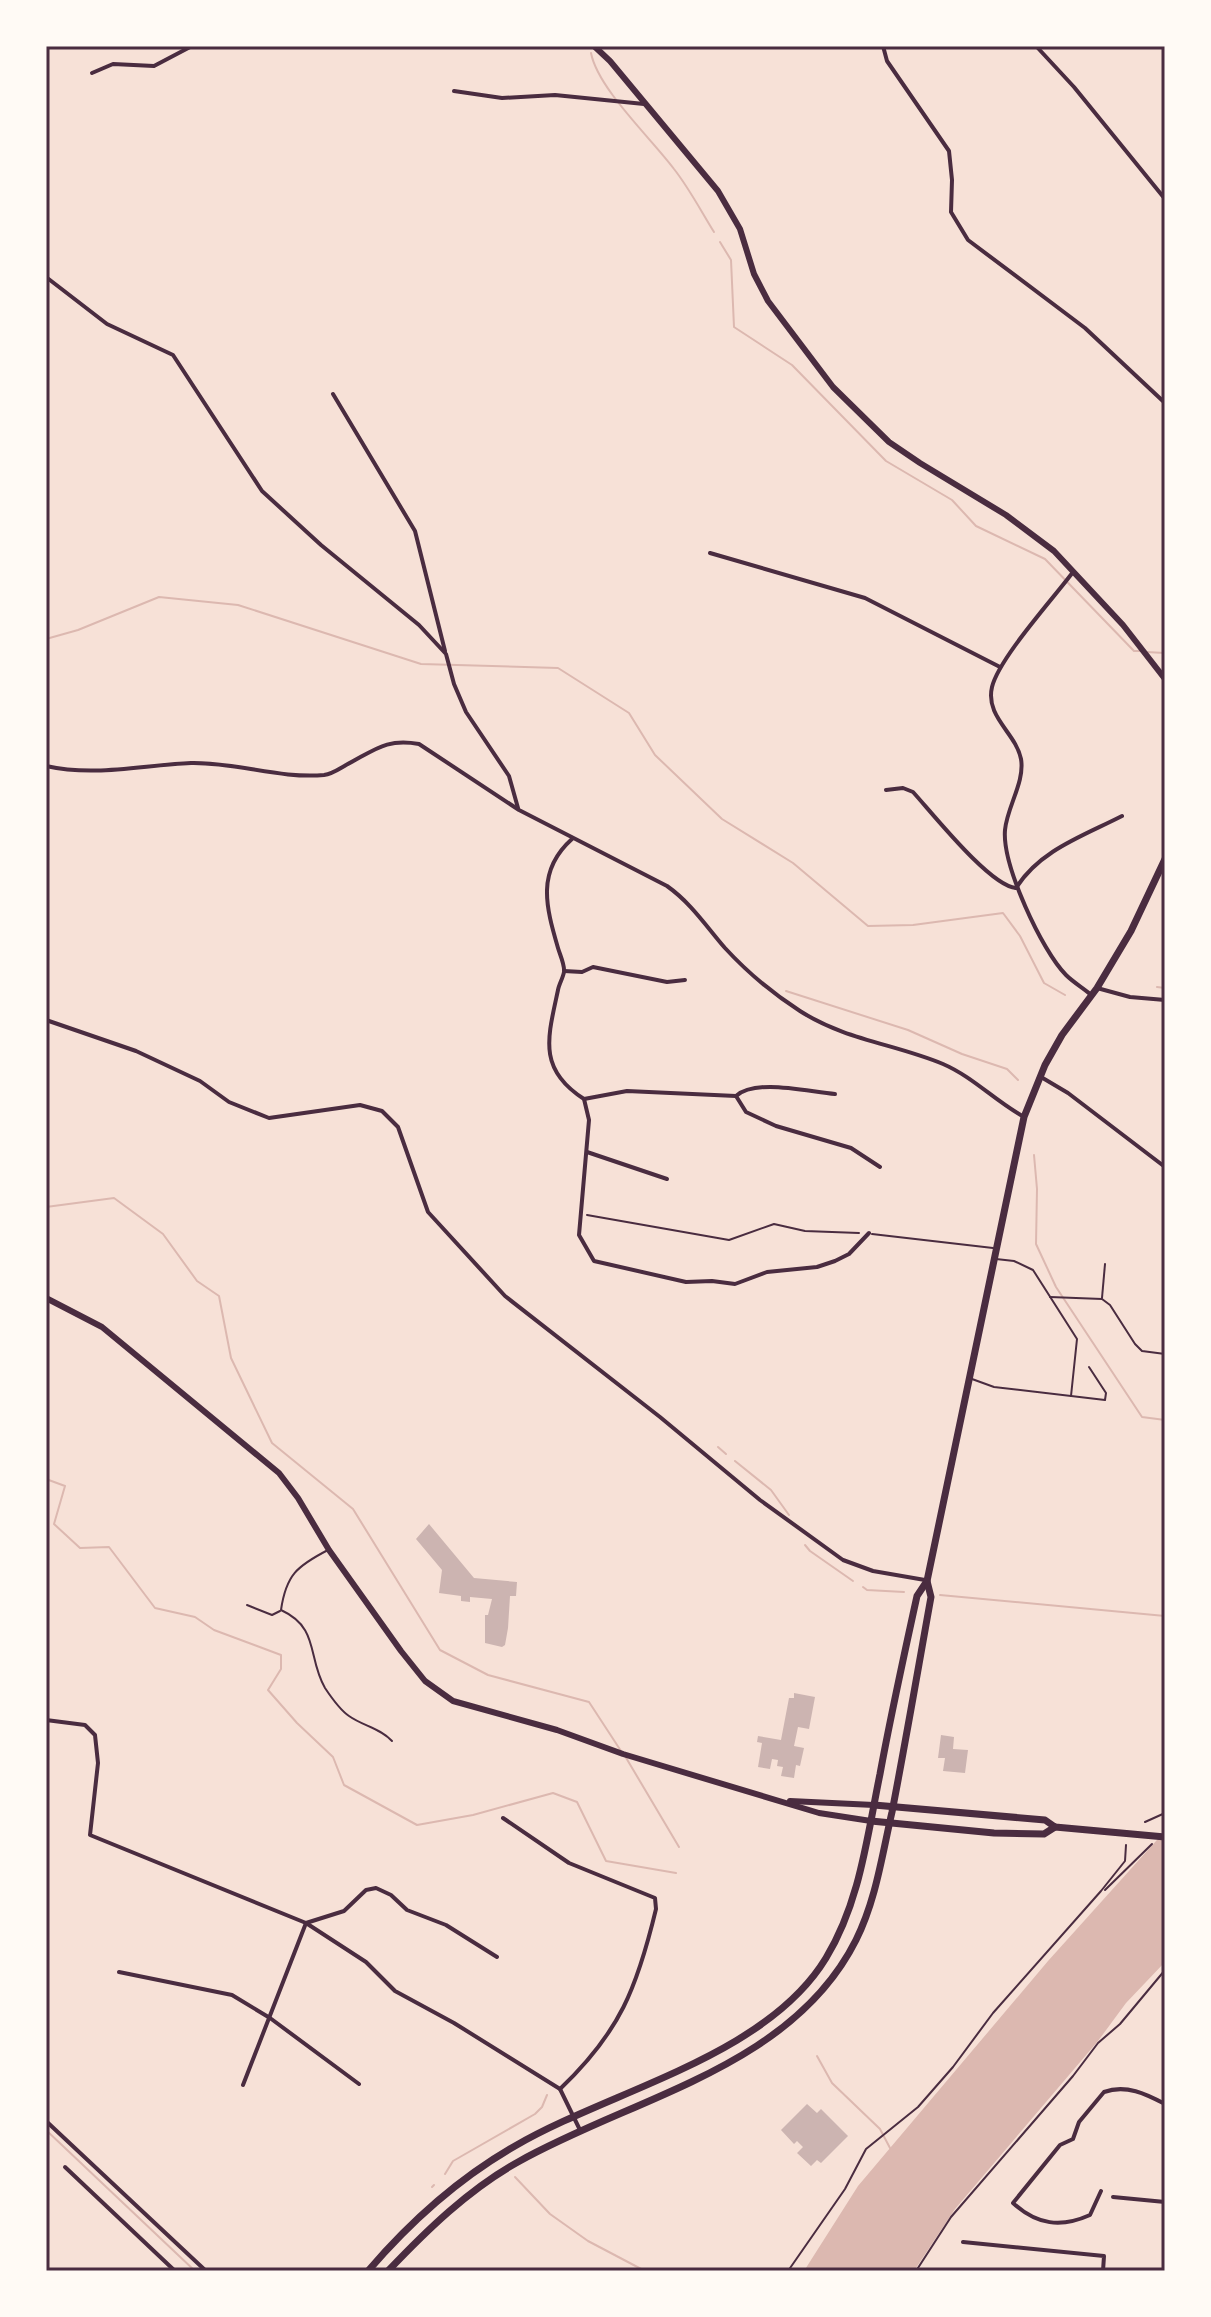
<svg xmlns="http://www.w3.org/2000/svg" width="1211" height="2317" viewBox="0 0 1211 2317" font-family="Figtree,sans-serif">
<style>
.water{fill:#dcb8b0}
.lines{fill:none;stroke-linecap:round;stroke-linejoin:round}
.stream{stroke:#dcb8b0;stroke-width:2}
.building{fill:#ccb4b1}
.path{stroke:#4a2c40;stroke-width:2}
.service{stroke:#4a2c40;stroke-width:2}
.minor{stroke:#4a2c40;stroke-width:4}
.tertiary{stroke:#4a2c40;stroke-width:6}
.secondary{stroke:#4a2c40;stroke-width:6}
.primary{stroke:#4a2c40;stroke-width:7}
.neatline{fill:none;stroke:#4a2c40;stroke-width:3}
</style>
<rect width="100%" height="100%" fill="#f7e1d7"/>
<polygon class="water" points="1165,1831 1165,1962 1126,2003 1098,2041 955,2209 914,2271 804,2271 858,2186 1048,1961"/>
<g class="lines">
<g class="stream">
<path d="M591,53C598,89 651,138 674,169C689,188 701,211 714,232"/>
<polyline points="720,242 731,260 734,327 792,365 886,461 952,500 976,526 1045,559 1134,651 1140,651"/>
<polyline points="46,639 78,630 159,597 238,605 421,664 558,668 629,713 655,755 722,819 793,863 868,926 913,925 1003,913 1020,936 1044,983 1065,995"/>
<polyline points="1146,652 1165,653"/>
<polyline points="1157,987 1165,988"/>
<polyline points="786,991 908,1030 962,1054 1007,1069 1018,1080"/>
<polyline points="1034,1155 1037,1189 1036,1244 1056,1287 1142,1417 1165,1420"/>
<polyline points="46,1207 114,1198 163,1234 197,1281 219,1296 231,1358 272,1443 353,1509 440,1650 488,1675 589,1702 621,1751"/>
<polyline points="718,1447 726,1454"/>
<polyline points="735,1461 771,1490 789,1515"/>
<polyline points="46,1479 65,1486 54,1524 80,1548 109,1547 155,1608 195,1617 214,1630 281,1655 281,1669 268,1690 297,1723 333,1757 344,1785 417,1825 473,1815 553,1793 577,1802 606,1861 676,1873"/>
<polyline points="805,1545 810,1551 853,1581"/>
<polyline points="863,1587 867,1590 904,1592"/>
<polyline points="940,1595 1165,1616"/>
<polyline points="625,1756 679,1847"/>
<polyline points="817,2056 832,2083 880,2129 890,2148"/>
<polyline points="46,2130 195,2271"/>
<polyline points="445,2174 453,2161 535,2114 542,2107 547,2095"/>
<polyline points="515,2177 550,2214 588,2241 645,2271"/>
<polyline points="432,2187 434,2185"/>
</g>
</g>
<g class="building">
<polygon points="429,1524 474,1578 517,1582 516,1596 510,1596 508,1628 505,1645 502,1647 485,1643 485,1615 488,1615 492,1599 470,1597 470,1602 461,1601 461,1596 439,1593 442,1570 416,1539"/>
<polygon points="794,1693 815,1697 809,1729 798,1727 794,1746 804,1748 800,1766 796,1765 794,1778 781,1776 783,1767 777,1766 778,1760 772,1759 770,1769 758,1767 762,1743 757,1742 758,1736 781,1740 789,1698 794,1698"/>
<polygon points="941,1735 954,1737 953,1749 968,1750 965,1773 943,1771 945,1758 938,1758"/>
<polygon points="807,2104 817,2113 821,2109 848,2136 821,2163 817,2160 811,2166 797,2153 803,2147 797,2141 794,2144 781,2130"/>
</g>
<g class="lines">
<g class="path">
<polyline points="587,1215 729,1240 774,1224 805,1231 859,1233"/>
<polyline points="1145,1822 1165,1813"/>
<polyline points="1105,1890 1152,1844"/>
<polyline points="788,2271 845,2189 866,2149 918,2107 953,2067 993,2013 1101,1891 1125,1861 1126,1845"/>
<polyline points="916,2271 951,2217 1073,2076 1098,2043 1120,2024 1165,1970"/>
</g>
<g class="service">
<polyline points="872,1234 993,1248"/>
<polyline points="996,1259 1014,1261 1033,1270 1077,1339 1071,1396"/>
<polyline points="1050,1297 1102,1299 1110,1305 1135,1344 1142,1351 1165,1354"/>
<polyline points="1102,1298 1105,1264"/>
<polyline points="972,1379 994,1387 1105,1400 1106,1393 1089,1367"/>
<path d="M328,1550C297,1566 286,1575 281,1610C320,1628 307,1657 325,1688C331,1697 340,1710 349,1716C363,1726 380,1728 392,1741"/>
<polyline points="247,1605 272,1615 280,1611"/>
</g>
<g class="minor">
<polyline points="883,46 887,61 949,151 952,180 951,212 968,240 1085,328 1165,403"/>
<polyline points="1036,46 1074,87 1165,199"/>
<polyline points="92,73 113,64 154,66 192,46"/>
<polyline points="454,91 502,98 555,95 644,104"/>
<polyline points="46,277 107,324 173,355 262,491 321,545 419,625 446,654 454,684 466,712 509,776 518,808"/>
<polyline points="333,394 415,531 445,651"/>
<polyline points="710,553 865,598 1000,667"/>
<path d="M1073,572C1053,599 999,658 992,687C985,717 1016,733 1021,759C1025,782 1007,807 1005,830C1002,865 1042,951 1066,975C1073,982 1083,988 1090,994"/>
<path d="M46,766C95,777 142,765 191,763C236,762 279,779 324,775C332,774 339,769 346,765C375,750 386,738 419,744L519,810L667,886C691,903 706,926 725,948C748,973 772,993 800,1011C845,1040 895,1044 943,1064C973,1077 995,1101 1024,1117"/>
<path d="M886,790L903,788L913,792C933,814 990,886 1016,888"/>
<path d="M572,839C536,871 546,907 558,948C560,955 565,965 564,972C563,978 559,984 558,990C548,1037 537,1069 584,1099L589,1120L579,1235L594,1261L686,1282L712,1281L735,1284L767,1272L817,1267L835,1261L849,1254L869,1233"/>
<path d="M1016,888C1040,850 1083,836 1122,816"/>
<polyline points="564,971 582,972 593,967 667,982 685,980"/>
<polyline points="1097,988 1130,997 1165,1000"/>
<polyline points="46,1020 136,1051 200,1081 229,1102 269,1118 360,1105 382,1111 398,1127 428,1212 505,1296 660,1417 760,1500 843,1560 873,1571 925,1580"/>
<polyline points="1041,1077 1068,1093 1165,1167"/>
<polyline points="736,1096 746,1112 776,1126 851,1148 880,1167"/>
<path d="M736,1096C756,1078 809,1092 835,1094"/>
<polyline points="584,1099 627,1091 736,1096"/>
<polyline points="587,1152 667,1179"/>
<polyline points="46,1720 85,1725 95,1735 98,1763 90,1835 306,1923 366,1962 395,1991 454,2023 560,2089 580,2130"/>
<path d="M503,1818L569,1863L655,1898L656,1909C637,1988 620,2032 560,2089"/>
<polyline points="119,1972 232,1995 270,2018 359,2084"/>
<polyline points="243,2085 306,1923 344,1911 366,1890 376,1888 391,1895 407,1910 446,1925 497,1957"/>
<polyline points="46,2121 206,2271"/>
<polyline points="65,2167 175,2271"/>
<path d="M1101,2191L1090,2215C1061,2228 1037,2225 1013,2203L1060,2145L1073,2139L1079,2122L1104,2092C1126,2084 1146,2094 1165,2104"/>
<polyline points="1113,2197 1165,2202"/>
<polyline points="963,2242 1104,2256 1103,2271"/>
</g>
<polyline class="tertiary" points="594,46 610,61 718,191 740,229 754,274 768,301 833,387 889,442 920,463 1006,515 1054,551 1123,625 1165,679"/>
<g class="secondary">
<polyline points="46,1298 102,1327 279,1473 298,1498 329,1550 401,1651 425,1681 453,1701 557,1730 623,1754 819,1813 871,1821"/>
<polyline points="790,1801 874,1805"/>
</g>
<g class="primary">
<polyline points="874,1805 1045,1820 1055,1827 1165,1837"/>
<polyline points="871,1821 994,1833 1044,1834 1055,1827"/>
<path d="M368,2271C410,2222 459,2178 515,2146C611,2090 766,2057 826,1958C860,1902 867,1837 880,1774C891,1714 904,1655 917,1596L927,1581L1024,1117L1045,1065L1062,1035L1097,988L1131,931L1165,859"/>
<path d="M388,2271C426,2231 469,2189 518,2162C633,2097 792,2068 856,1940C876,1900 882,1855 892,1812C906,1740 918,1669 931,1597L927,1581"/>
</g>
</g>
<rect width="1211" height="2317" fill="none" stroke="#fffaf5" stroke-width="96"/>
<rect x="48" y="48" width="1115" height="2221" class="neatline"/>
</svg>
